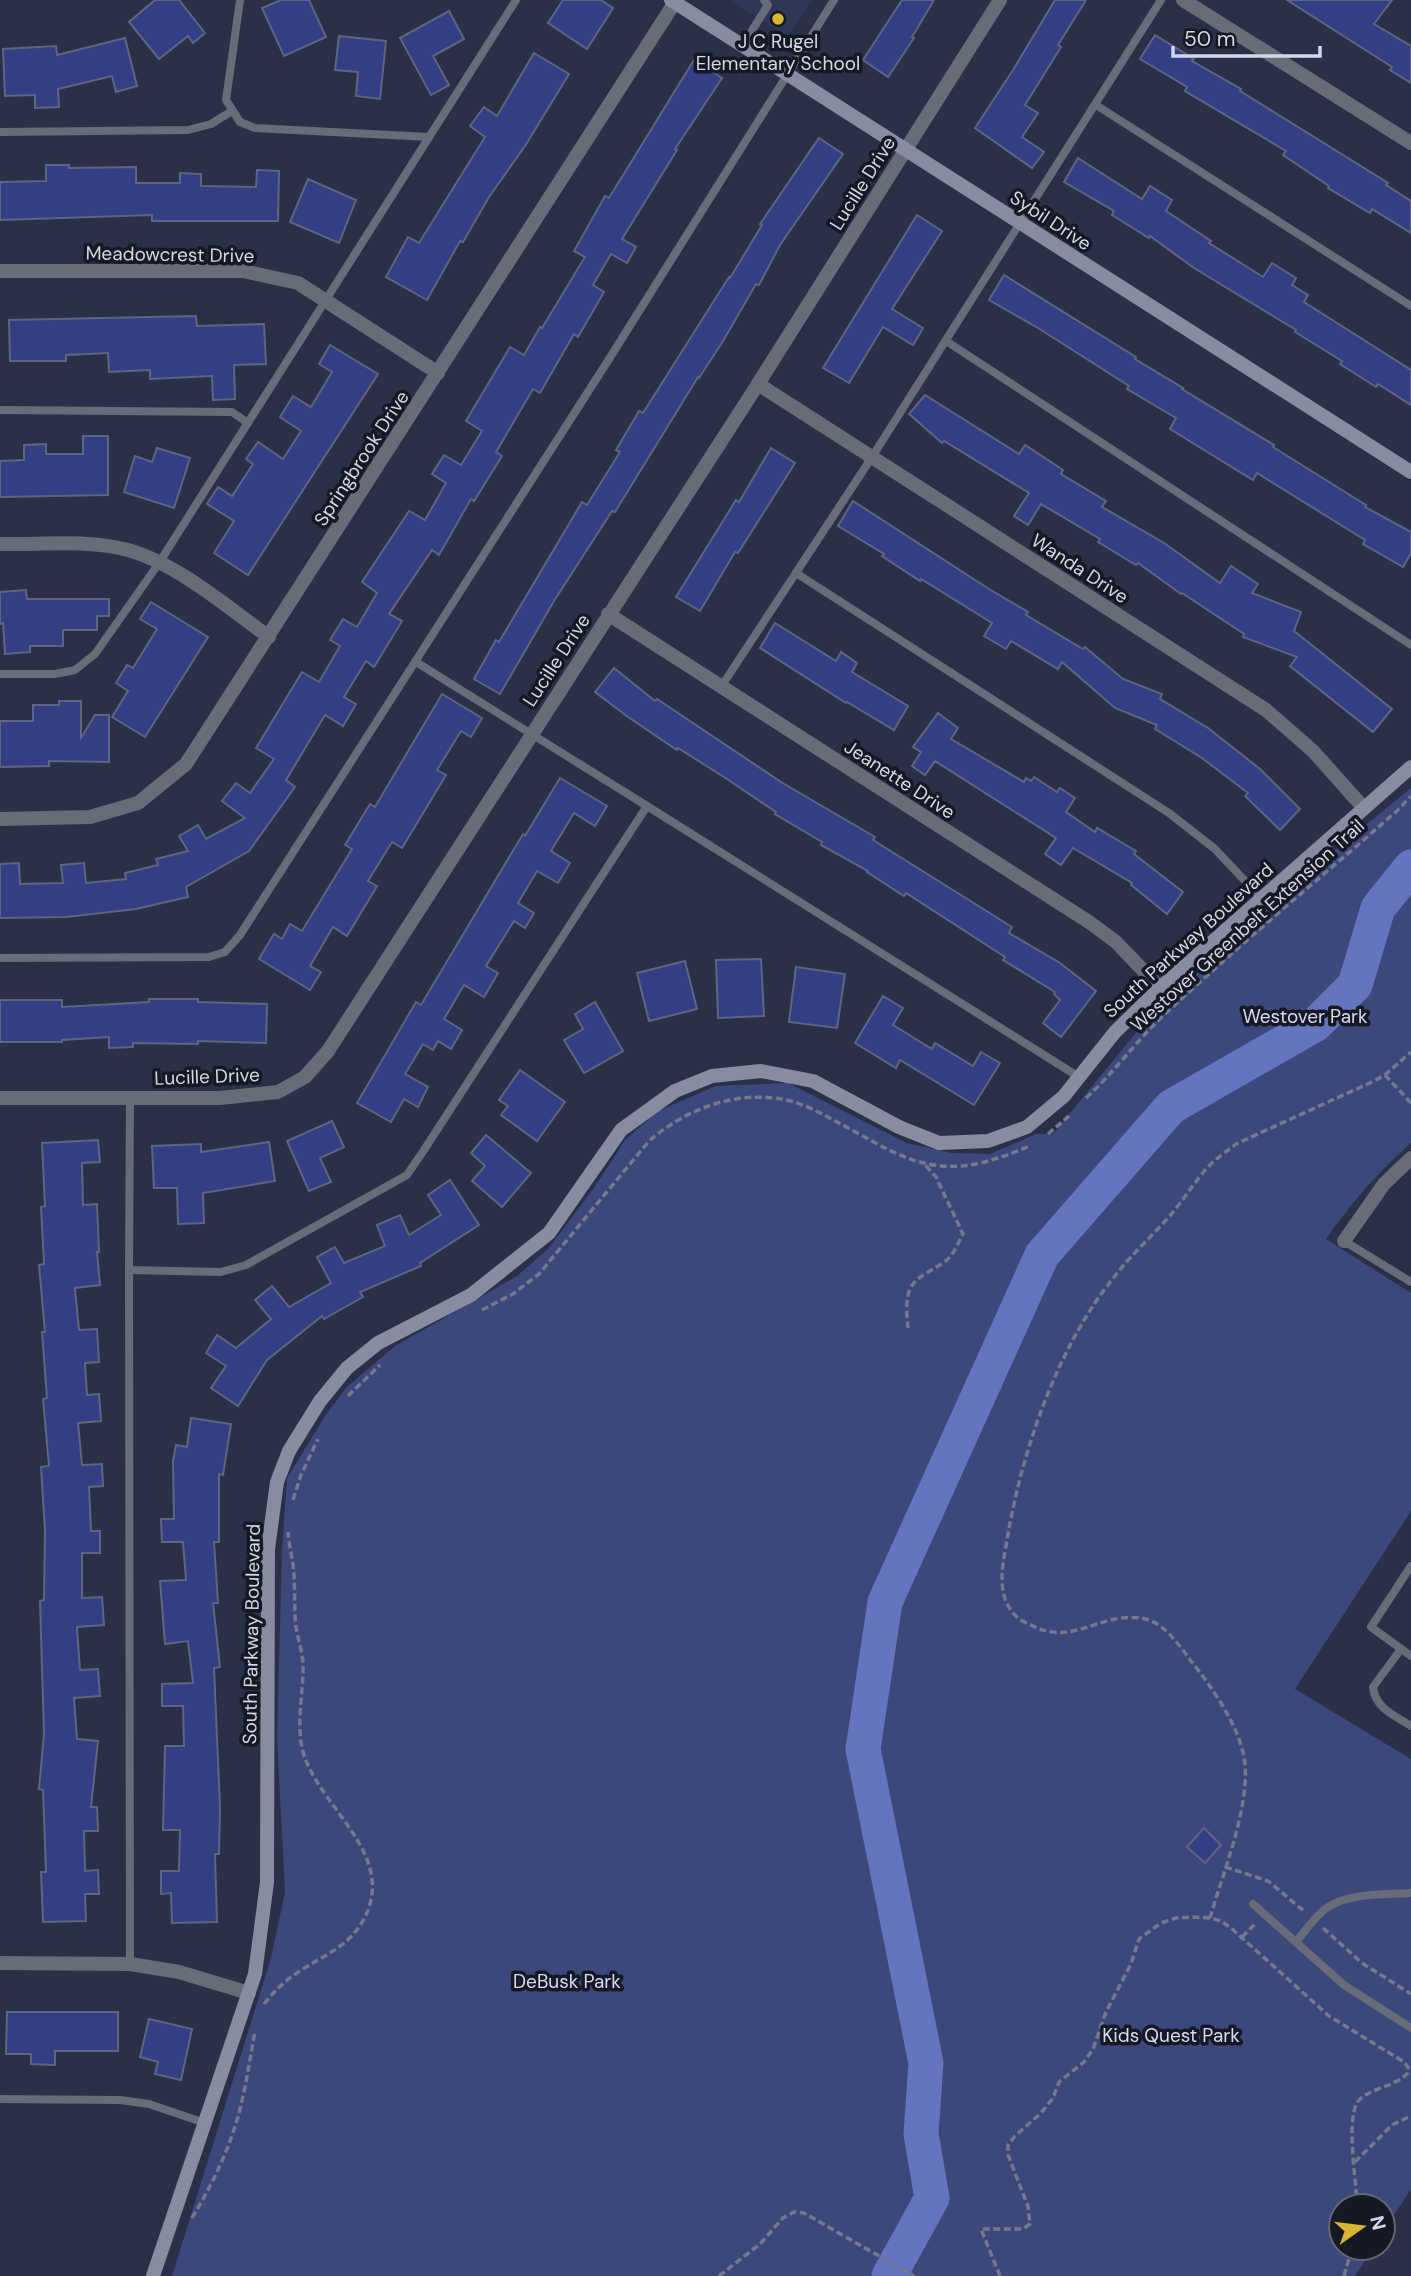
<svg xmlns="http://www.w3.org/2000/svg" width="1411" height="2276" viewBox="0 0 1411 2276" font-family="'DM Sans',sans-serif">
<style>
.built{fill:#303756}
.green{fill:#3c477c}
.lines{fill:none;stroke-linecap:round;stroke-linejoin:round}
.river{stroke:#6474bf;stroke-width:35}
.building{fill:#333e84;stroke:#5e6580;stroke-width:2}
.path{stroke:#74798e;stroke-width:3.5;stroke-dasharray:7 3.5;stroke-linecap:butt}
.lane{stroke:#686c78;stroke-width:8}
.street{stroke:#686c78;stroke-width:14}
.secondary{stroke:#878ca0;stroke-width:14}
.poi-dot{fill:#d6b534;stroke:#161924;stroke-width:2.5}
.labels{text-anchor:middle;stroke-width:7;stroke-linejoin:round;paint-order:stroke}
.poi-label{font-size:19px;fill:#d3d8e8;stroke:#161924}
.street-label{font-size:19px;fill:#d3d8e8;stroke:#161924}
.park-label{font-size:19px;fill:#d6dcf1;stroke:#161924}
</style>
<rect width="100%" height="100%" fill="#2a3048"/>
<polygon class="built" points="729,0 811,0 787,37"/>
<path class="green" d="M1411,788V1143C1378,1172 1351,1203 1326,1239L1411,1293V1511L1295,1689L1411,1759V2189L1383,2232V2206H1341V2248H1373L1355,2276H172L271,1958L285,1892L277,1739L282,1550L287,1478L327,1413L347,1387L395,1346L517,1276L548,1249L594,1188L625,1140L658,1111L716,1086L788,1083L907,1143L952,1153L990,1154L1036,1134H1053L1152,1013L1286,890Z"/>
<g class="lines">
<polyline class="river" points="889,2276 932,2198 921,2134 926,2063 863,1749 885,1602 1042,1255 1171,1107 1316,1024 1355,985 1378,908 1411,867"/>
</g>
<g class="building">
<polygon points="155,0 179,0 205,33 193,43 188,36 159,59 129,22"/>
<polygon points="281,0 309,0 326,37 284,56 262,8"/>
<polygon points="563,0 601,0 613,8 587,49 548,23"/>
<polygon points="902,0 934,0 912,37 914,38 888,77 863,60"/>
<polygon points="1055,0 1086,0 1058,45 1061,47 1025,105 1038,113 1022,137 1044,152 1032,168 975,128 1013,70"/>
<polygon points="1287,0 1392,0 1374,24 1411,46 1411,83 1390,70 1392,67"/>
<polygon points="449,11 464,39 433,56 449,85 431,95 400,38"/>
<polygon points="1155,35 1194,59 1192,61 1241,89 1240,91 1388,183 1386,185 1411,201 1411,233 1372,209 1370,213 1328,188 1329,186 1283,155 1286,151 1185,91 1187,87 1140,59"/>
<polygon points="339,36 386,41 380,99 356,96 358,72 335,70"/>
<polygon points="125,38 137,86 116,92 112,76 58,89 59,107 35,108 35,95 5,96 3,49 56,46 57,55"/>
<polygon points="534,53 569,74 525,146 489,197 463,242 460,241 427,300 386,277 408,237 419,243 485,137 470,126 484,107 497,116"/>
<polygon points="694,60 722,78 675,149 677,150 622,239 636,247 627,263 611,254 593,285 604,292 578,337 574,334 540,393 533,389 496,452 502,456 474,501 471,499 439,555 432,550 389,614 402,621 374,667 366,661 344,697 356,704 343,726 325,715 286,780 295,787 249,851 186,887 188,897 136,909 66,917 0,918 0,864 19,863 20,884 63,883 61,865 84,863 86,883 126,879 125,873 158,865 156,859 188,851 179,836 198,825 206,839 245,818 222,801 236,783 250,793 274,759 256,748 302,672 319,682 340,646 330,640 343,619 357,627 377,593 362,582 409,511 425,520 446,483 432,474 444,455 461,465 482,431 466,421 510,347 524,355 540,327 542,328 585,257 574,251 605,196 609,198"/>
<polygon points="819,138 843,154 780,245 759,285 756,284 723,341 699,378 698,377 615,512 612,511 554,601 500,694 474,679 496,640 499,642 582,502 587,505 620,452 616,450 639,411 643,413 729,277 730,278 762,225 760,224"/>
<polygon points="1078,158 1142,199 1150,186 1172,200 1166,211 1211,241 1209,243 1263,277 1272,263 1296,278 1292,285 1308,295 1304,302 1411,370 1411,405 1378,384 1376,387 1340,364 1342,361 1295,332 1296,330 1194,268 1150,236 1149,238 1112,215 1114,211 1064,182"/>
<polygon points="46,165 69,165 69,168 136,167 136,183 180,183 180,173 201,174 201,186 256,187 257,170 279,171 278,221 152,221 152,215 0,220 0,182 46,181"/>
<polygon points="308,179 356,200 339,243 290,222"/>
<polygon points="917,215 942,231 892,309 923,328 913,345 883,327 849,383 823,368"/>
<polygon points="1004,275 1136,357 1135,359 1183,388 1182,389 1274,445 1273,447 1366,505 1365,507 1411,532 1411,553 1403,567 1363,544 1365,540 1257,473 1253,480 1170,429 1176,418 1127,389 1129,386 1038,328 989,300"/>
<polygon points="196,316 197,326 264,324 266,364 234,365 235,399 213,400 212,376 150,379 150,370 109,372 108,353 66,355 66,361 10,361 9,320"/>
<polygon points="330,345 378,374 248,575 214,553 234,521 207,504 218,487 232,496 253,464 246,459 258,442 283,459 301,431 280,417 293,396 311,407 332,372 319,364"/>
<polygon points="925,395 1019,454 1025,445 1063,470 1061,474 1106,501 1102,507 1164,543 1220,583 1231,566 1258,584 1252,593 1301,612 1294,631 1392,709 1373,732 1290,666 1297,657 1243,637 1244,634 1182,593 1181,594 1138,563 1136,565 1098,542 1100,539 1041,504 1028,525 1014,516 1029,493 944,441 942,443 909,414"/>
<polygon points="83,436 108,436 108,495 0,497 0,461 24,460 24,445 46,444 46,454 83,454"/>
<polygon points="157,448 190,458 174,508 124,492 135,456 152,462"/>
<polygon points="771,448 795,463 738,553 735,552 700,611 676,597 736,500 739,502"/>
<polygon points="853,501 989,589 1028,612 1026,615 1083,649 1085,647 1123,679 1162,694 1160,699 1208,728 1260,769 1300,809 1280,830 1245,796 1248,793 1202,758 1155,729 1157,725 1115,708 1062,662 1058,669 1011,641 1006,649 984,636 992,623 921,579 920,581 882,556 884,554 838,526"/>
<polygon points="26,590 27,599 109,599 109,616 97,616 97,630 63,630 63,646 30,646 30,652 5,654 3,623 0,624 0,592"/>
<polygon points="151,602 208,637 145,737 112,717 128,691 116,683 127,665 133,668 157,629 140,619"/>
<polygon points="775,623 836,661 841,652 857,663 852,672 908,706 894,730 847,702 846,703 760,648"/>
<polygon points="614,668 655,701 657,699 781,782 875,837 873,840 1012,927 1009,933 1060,963 1096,991 1061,1037 1043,1023 1060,1000 1054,994 1055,992 1003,960 1005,957 906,893 904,896 867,872 868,871 821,845 822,842 775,814 776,812 724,777 678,748 677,750 628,717 595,692"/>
<polygon points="442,694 482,718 471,737 461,731 437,770 446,775 402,848 392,842 368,881 377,886 347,936 333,927 310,966 321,972 310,990 259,959 274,934 282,939 290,924 302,931 352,849 345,845 370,804 375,807"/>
<polygon points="59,701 81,701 81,738 95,715 109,715 109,762 49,761 49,766 0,767 0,721 33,721 33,705 59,705"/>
<polygon points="938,713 958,728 951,739 1024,782 1026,778 1031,781 1034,777 1057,792 1060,788 1075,798 1066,812 1095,832 1097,828 1136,851 1134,854 1183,892 1167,914 1131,885 1132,883 1073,848 1061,865 1045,854 1056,838 935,761 925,775 912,766 921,752 913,747"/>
<polygon points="560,778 607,806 595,826 574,813 551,851 570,863 558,883 537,871 518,903 534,913 525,928 514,921 486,966 498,973 484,997 464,985 444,1019 462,1030 451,1049 438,1041 433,1050 423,1044 405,1074 428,1087 418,1107 404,1099 391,1122 357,1103 416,1002 421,1005 523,834 525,836"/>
<polygon points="761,959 764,1016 718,1018 716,960"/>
<polygon points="685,961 697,1009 649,1021 637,973"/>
<polygon points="796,967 845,974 837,1028 789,1022"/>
<polygon points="883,996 903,1008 893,1025 932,1049 935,1043 973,1066 981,1052 1000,1063 974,1105 900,1060 896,1068 855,1043"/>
<polygon points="149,999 198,999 198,1002 267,1004 266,1043 198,1041 198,1044 133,1043 133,1047 109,1048 109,1037 62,1040 62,1042 0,1042 0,1000 62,1000 62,1007 149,1002"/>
<polygon points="595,1002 623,1051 584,1073 564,1040 583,1029 575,1014"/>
<polygon points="520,1070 565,1102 537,1141 501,1115 508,1106 499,1100"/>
<polygon points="332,1121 344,1147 320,1158 331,1182 309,1191 287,1141"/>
<polygon points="486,1135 531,1173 502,1207 472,1181 485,1166 471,1153"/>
<polygon points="98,1140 100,1162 82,1163 83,1205 97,1204 99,1252 97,1252 100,1285 75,1288 79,1330 97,1329 99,1362 85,1363 87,1395 99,1394 101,1421 78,1423 82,1465 102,1464 103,1486 89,1487 91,1531 100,1531 100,1553 82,1553 82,1598 102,1597 104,1625 77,1627 80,1670 98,1669 100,1696 74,1698 77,1739 98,1741 91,1807 97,1807 98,1831 84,1831 85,1871 98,1870 99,1894 85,1894 86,1921 43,1922 41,1872 46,1872 43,1790 39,1789 44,1733 40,1601 44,1600 45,1531 41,1467 49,1466 43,1399 47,1398 42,1332 45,1332 39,1265 44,1264 41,1207 45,1206 42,1143"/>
<polygon points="269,1142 275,1181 203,1193 204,1223 178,1224 177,1188 154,1188 152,1146 201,1144 201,1152"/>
<polygon points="450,1180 479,1225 420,1263 421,1266 360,1292 363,1297 324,1319 322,1316 267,1360 238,1406 211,1388 226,1366 206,1353 217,1335 236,1348 271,1319 255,1300 272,1286 289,1307 331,1283 317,1257 335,1247 344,1263 385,1246 377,1225 400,1215 409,1235 441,1215 428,1195"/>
<polygon points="191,1418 231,1424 223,1475 219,1474 219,1542 214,1542 218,1603 213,1603 220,1667 214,1668 220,1808 219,1854 215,1854 217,1922 172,1923 171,1893 161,1894 161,1871 179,1871 180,1830 163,1830 165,1746 184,1746 183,1706 162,1706 162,1684 193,1683 188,1641 165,1644 160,1581 186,1580 183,1542 162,1542 161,1519 174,1519 173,1461 176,1445 187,1447"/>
<polygon points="1204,1828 1221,1845 1205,1863 1187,1847"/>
<polygon points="7,2012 118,2012 118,2051 55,2051 55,2065 31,2064 31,2054 6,2054"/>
<polygon points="149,2019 192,2029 181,2080 155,2074 158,2062 140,2057"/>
</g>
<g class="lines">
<g class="path">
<polyline points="1385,1075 1411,1103"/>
<path d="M1086,1098C1114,1073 1135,1042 1163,1016C1239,945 1319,879 1397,811L1411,796"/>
<polyline points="1048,1134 1069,1116"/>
<path d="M482,1310L513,1294L539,1274L649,1141C685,1110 732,1091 781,1099C800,1102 819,1112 835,1121C869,1138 903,1163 942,1166C972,1169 1003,1157 1030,1146"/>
<path d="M908,1328C907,1316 905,1301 910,1289C916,1275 938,1269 949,1258C955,1252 959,1241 963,1234L936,1177L925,1165"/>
<polyline points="348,1396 380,1365"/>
<polyline points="293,1500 301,1475 318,1439"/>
<polyline points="1225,1867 1268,1881 1304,1911"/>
<path d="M1210,1918C1223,1872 1249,1810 1245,1764C1242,1730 1212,1687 1191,1661C1178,1644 1164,1621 1140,1618C1097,1613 1074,1646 1033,1626C1027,1623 1019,1620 1015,1615C994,1594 1004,1560 1008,1534C1023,1449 1057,1349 1111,1281C1128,1258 1149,1239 1168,1218C1182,1202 1193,1184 1207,1168C1215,1159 1226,1152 1236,1144L1374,1081L1385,1075L1411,1052"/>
<polyline points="1323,1928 1362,1963 1411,1994"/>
<polyline points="1242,1937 1256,1923"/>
<path d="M264,2004C275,1990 288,1978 303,1969C327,1954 350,1945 364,1919C396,1858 328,1813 307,1763C293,1732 304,1696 303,1663C302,1651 298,1639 296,1627C294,1609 295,1591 294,1574C293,1560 289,1546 288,1532"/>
<polyline points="1355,2162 1392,2125 1411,2116"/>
<path d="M192,2218C215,2180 234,2140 243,2096C248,2074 251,2053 255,2031"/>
<polyline points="719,2276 760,2244 783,2218 794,2212 804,2213 914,2276"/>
<path d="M1000,2276L981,2229H1023L1030,2224L1028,2206L1008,2155V2145L1015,2136L1041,2113L1053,2098L1059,2082L1084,2062L1093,2049L1106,2012L1131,1964L1139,1939L1161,1923L1176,1918L1192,1917L1210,1918L1221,1921L1231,1928L1329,2016L1404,2062L1408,2067V2073C1394,2087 1374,2087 1360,2099C1344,2113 1357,2184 1357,2206"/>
<polyline points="1344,2276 1352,2248"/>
</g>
<g class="lane">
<polyline points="240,0 226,100 240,122 255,128 429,137"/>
<polyline points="743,45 768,5 764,0"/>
<polyline points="1096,105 1411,306"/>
<polyline points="0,132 188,130 211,124 232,111"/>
<polyline points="946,341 1411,645"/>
<polyline points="0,410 232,412 248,423"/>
<polyline points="796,573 1169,813 1215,849 1262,899"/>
<polyline points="0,674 55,674 75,670 95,654 159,563 516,0"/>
<polyline points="721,687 872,457 1161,0"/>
<polyline points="647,806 1079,1077"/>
<polyline points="0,958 209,957 225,952 240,935 611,356 834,0"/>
<polyline points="130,1098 129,1270 221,1272 246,1265 407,1175 424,1150 647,806 416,662"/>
<polyline points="1344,1241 1411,1282"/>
<polyline points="129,1270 130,1964"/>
<polyline points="1411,1566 1371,1627 1411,1656"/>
<path d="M1401,1649L1373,1687C1375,1708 1394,1715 1411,1726"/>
<polyline points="1253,1904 1344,1985 1411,2028"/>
<path d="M1296,1942C1305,1931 1314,1918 1325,1909C1349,1892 1383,1895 1411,1893"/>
<polyline points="0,2099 120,2100 149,2104 205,2123"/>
</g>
<g class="street">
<polyline points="1183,0 1411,143"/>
<polyline points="0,271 243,271 298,283 438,373"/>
<polyline points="758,384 1266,710 1313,751 1363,807"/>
<path d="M0,544C41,545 88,539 128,550C178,564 227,607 269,637"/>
<polyline points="608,614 1089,922 1116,942 1160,988"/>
<polyline points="0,819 90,817 138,803 186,764 675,2"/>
<polyline points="0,1098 220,1098 278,1092 305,1077 328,1051 758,384 1000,0"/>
<polyline points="1344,1241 1384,1184 1411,1158"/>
<polyline points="0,1963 130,1964 179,1972 249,1993"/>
</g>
<g class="secondary">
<polyline points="671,0 1411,472"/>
<polyline points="153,2276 255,1974 267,1882 268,1549 277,1482 289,1451 320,1401 347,1368 378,1343 471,1295 549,1233 621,1130 675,1091 712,1076 761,1071 813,1081 899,1127 939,1143 988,1141 1027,1127 1064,1096 1115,1032 1160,988 1411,767"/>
</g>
</g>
<circle class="poi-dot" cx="778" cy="19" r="7"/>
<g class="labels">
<g class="poi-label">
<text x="778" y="48">J C Rugel<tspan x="778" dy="22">Elementary School</tspan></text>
</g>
<g class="street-label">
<text transform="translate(862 183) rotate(-58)" y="7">Lucille Drive</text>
<text transform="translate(1051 220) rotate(33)" y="7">Sybil Drive</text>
<text transform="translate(170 254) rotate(1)" y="7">Meadowcrest Drive</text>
<text transform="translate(361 458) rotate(-57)" y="7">Springbrook Drive</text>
<text transform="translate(1080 568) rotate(33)" y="7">Wanda Drive</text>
<text transform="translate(556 660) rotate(-57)" y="7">Lucille Drive</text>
<text transform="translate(900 779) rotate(33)" y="7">Jeanette Drive</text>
<text transform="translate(1247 925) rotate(-42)" y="7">Westover Greenbelt Extension Trail</text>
<text transform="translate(1188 940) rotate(-42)" y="7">South Parkway Boulevard</text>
<text transform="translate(207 1076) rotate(-2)" y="7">Lucille Drive</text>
<text transform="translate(251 1634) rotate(-89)" y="7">South Parkway Boulevard</text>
</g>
<g class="park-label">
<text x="1305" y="1023">Westover Park</text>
<text x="567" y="1988">DeBusk Park</text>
<text x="1171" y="2042">Kids Quest Park</text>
</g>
</g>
<g transform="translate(1362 2227) rotate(76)"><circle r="33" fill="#161924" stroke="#626572" stroke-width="2"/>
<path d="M0-5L12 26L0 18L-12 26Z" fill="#d6b534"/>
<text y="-10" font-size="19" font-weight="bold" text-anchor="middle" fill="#d3d8e8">N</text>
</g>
<path d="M1173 46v10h147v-10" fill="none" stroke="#d3d8e8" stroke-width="3.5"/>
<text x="1184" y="46" font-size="21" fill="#d3d8e8" stroke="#161924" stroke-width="5" paint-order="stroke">50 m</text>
</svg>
